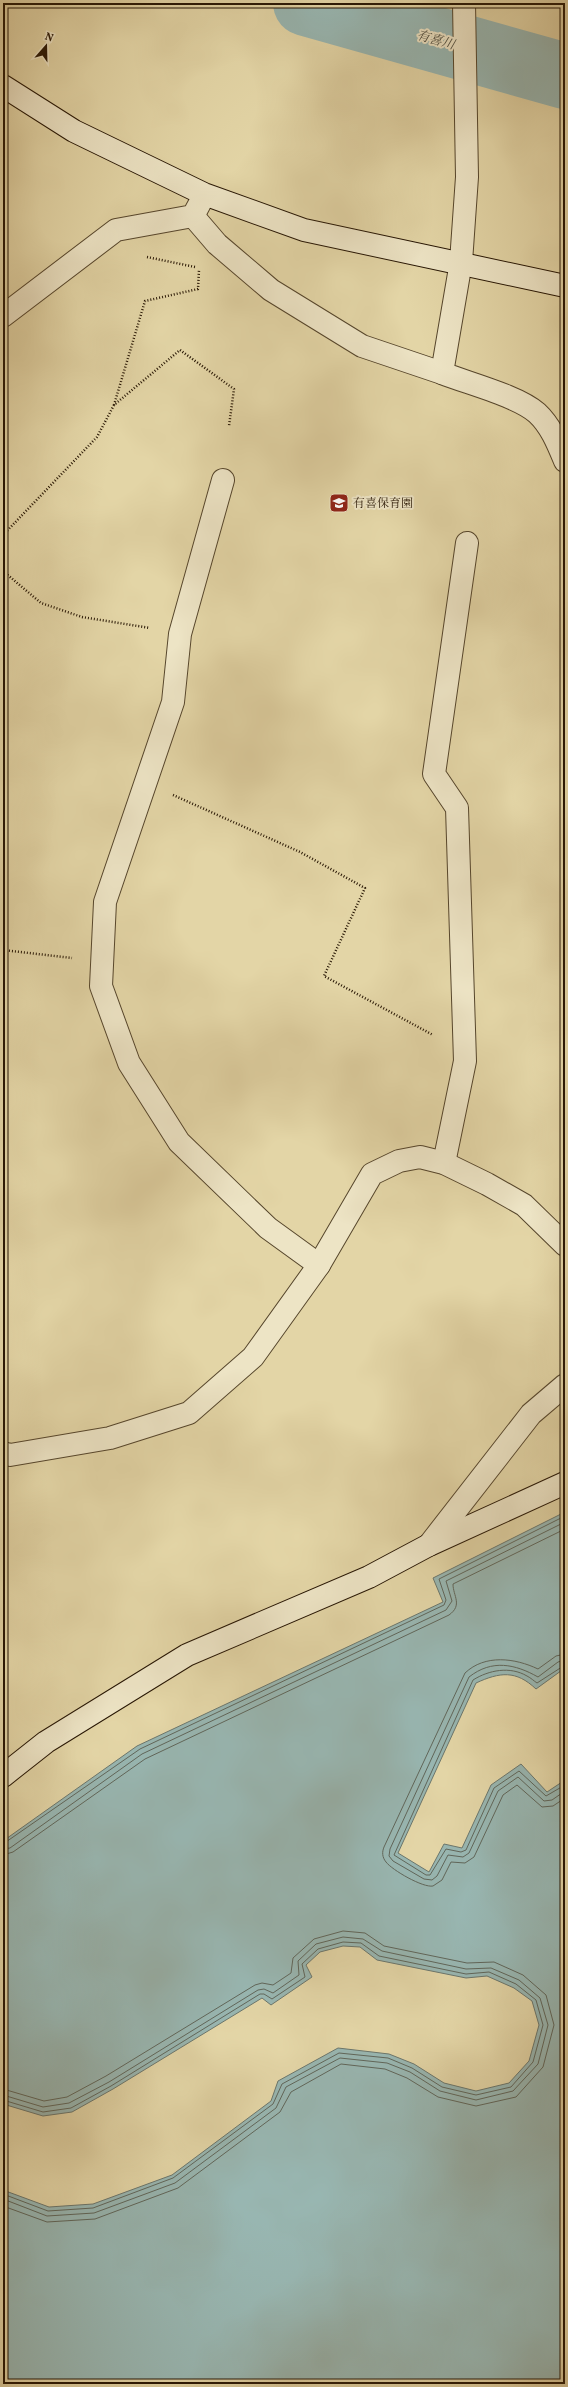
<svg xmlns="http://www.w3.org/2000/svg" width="568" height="2387" viewBox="0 0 568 2387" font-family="Vollkorn,'Noto Serif JP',serif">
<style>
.water{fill:#98b6b1;stroke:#6b766c}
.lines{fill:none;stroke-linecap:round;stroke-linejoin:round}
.shore{stroke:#60665a;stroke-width:1}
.river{stroke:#98b6b1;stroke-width:66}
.street-casing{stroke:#56462c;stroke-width:24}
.secondary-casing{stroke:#271604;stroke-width:24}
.path{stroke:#271604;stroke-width:2.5;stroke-dasharray:1 2;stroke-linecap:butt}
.street{stroke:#ede4c5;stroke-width:22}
.secondary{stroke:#ede4c5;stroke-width:22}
.labels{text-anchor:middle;stroke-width:4;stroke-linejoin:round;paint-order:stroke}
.poi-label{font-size:12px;fill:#271604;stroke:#ede4c5;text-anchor:start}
.water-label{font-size:13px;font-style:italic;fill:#4f4e41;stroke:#ede4c5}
</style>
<rect width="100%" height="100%" fill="#e3d5a6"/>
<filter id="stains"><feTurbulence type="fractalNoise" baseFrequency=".005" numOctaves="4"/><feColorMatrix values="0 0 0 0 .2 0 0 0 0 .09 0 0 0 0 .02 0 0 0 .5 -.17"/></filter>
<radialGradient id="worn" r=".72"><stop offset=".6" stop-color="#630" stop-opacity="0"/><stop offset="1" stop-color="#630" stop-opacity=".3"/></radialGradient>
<path class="water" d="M565,1512V1668L536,1689C516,1670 500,1672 476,1683L398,1853L429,1872L444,1844L462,1848L491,1785L521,1764L547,1792L565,1780V2384H3V2190L49,2207L93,2204L172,2175L271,2101L278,2081L338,2048L389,2054L414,2064L444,2083L476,2091L509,2083L529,2061L539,2025L532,2001L514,1988L487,1976L466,1978L377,1960L360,1947L343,1946L320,1952L306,1965L312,1977L271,2005L262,1998L113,2089L72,2112L43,2116L3,2104V1841L137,1746L443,1602L433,1578Z"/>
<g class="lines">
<g class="shore">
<path d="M565,1654L556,1656L538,1669C515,1658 485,1654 465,1673L384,1847C382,1852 382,1857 386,1862C392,1870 423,1888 433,1886L442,1880L451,1862L465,1863L474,1857L503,1795L517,1785L542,1807L553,1806L565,1798"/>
<path d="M565,1660L558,1662L538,1677C515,1664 492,1659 469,1677L390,1849L389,1856L393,1861L424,1879L432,1880L437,1876L448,1855L463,1857L469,1853L498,1791L518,1777L544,1801L552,1800L565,1791"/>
<path d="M565,1665L537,1683C534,1681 531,1678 527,1676C510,1666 489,1670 473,1680L394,1855L426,1875H430L446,1849L461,1852L466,1850L494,1788L519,1771L546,1796L565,1785"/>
<polyline points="3,1844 140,1749 444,1605 446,1600 439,1579 565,1516"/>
<polyline points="3,1849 10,1848 142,1754 446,1610 452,1601 446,1581 565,1522"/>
<path d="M3,1855L13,1852L145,1759L449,1615C463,1605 453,1596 453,1584L565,1529"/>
<polyline points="3,2089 44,2101 67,2097 106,2076 255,1985 262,1983 273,1985 291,1973 293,1958 314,1939 343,1931 365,1933 384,1946 467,1963 494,1962 523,1975 546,1995 554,2025 543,2067 516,2097 476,2106 438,2097 407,2078 385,2069 341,2064 291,2092 280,2112 178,2188 95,2219 47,2222 3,2206"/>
<polyline points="3,2095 43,2107 69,2103 109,2082 258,1990 264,1989 273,1993 299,1975 298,1961 316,1944 343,1937 363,1939 382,1951 466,1969 491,1968 519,1980 540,1998 548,2025 538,2064 513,2091 476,2100 440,2091 410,2072 387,2063 340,2058 286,2087 276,2108 175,2183 94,2213 47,2216 3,2199"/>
<polyline points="3,2100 43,2112 71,2108 111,2086 260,1994 264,1994 272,1999 305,1977 302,1964 318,1949 343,1942 361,1943 379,1956 466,1974 489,1972 516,1984 536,2000 543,2025 533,2062 511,2087 476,2095 442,2087 412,2068 388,2058 339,2053 282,2084 273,2104 173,2178 93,2208 48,2211 3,2194"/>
</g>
<polyline class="river" points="306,3 565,76"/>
<defs>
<g id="street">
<path d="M464,3L467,177L461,262L442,373C467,383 518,396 537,413C551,426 558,444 565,461"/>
<polyline points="193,216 217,244 271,290 362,346 442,373"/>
<polyline points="3,316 116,230 193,216 200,203"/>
<polyline points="223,480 180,634 173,702 105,902 101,986 129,1063 179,1142 268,1228 319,1265"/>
<polyline points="444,1163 465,1061 457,808 434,774 467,543"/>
<polyline points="3,1453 10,1455 110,1438 189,1413 253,1357 319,1265 372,1174 399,1161 420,1157 444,1163 487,1184 524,1205 565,1245"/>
<polyline points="429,1545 531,1414 565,1385"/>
</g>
<g id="secondary">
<polyline points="3,86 74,131 204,194 304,230 565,286"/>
<polyline points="3,1776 46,1742 187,1655 369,1577 429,1545 565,1483"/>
</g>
</defs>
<use href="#street" class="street-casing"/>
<use href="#secondary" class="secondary-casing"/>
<g class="path">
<polyline points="147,257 195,267"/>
<polyline points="114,405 145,301 198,289 199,270"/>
<polyline points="3,535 97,437 114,405 180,350 234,389 229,426"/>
<polyline points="3,571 41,603 82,617 150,628"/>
<polyline points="173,795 300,852 365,888 324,976 433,1035"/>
<polyline points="3,950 72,958"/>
</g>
<use href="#street" class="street"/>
<use href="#secondary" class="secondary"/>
</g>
<defs>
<symbol id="school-square" viewBox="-11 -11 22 22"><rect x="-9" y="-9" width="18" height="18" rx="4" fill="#8f2418" stroke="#ede4c5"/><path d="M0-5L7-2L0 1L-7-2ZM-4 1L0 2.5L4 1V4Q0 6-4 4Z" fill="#fff"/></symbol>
</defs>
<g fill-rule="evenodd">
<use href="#school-square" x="328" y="492" width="22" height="22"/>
</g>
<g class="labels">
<g class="poi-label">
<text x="353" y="507">有喜保育園</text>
</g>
<g class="water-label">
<text transform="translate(436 39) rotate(16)" y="5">有喜川</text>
</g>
</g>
<rect width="568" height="2387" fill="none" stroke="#e3d5a6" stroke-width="16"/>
<rect x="4" y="4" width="560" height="2379" fill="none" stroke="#271604" stroke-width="2"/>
<rect x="8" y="8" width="552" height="2371" fill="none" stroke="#271604"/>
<g transform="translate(46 46) rotate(20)" stroke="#ede4c5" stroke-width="3" paint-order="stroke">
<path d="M0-3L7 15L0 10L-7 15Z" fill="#271604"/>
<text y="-6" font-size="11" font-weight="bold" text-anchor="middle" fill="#271604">N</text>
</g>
<rect width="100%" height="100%" filter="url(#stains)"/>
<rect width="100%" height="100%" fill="url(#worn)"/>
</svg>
